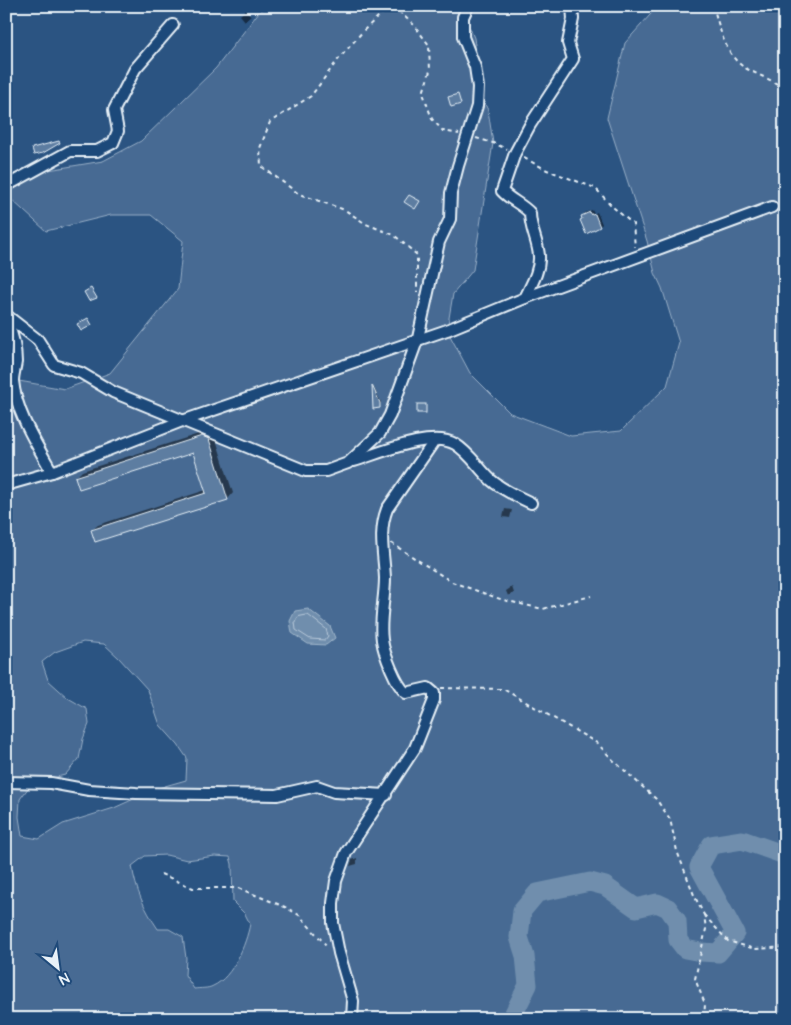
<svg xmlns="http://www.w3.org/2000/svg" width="791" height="1025" viewBox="0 0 791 1025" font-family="'Architects Daughter',sans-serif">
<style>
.green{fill:#476b93;stroke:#98aec6;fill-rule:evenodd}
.water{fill:#708ead;stroke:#a0b6cb}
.shadow{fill:#0007}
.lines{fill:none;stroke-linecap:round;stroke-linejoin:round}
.shore{stroke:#b8c9da;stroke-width:1}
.river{stroke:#708ead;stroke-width:19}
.building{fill:#5d7da1;stroke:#e8f1f8}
.street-casing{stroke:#e8f1f8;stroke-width:14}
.path{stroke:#e8f1f8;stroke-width:2;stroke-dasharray:4 4;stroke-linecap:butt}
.street{stroke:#1f4a7a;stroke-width:10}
</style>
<rect width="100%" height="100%" fill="#2b5482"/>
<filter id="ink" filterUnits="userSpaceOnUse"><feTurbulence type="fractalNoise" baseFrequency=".02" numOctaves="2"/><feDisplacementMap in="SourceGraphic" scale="10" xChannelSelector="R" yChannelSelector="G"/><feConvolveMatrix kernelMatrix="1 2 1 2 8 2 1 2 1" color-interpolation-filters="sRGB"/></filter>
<g filter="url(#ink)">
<path class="green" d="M266,6H461L474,38L478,66L479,93L488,110L493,143L473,270L453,294L447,330L470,373L510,413L571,436L621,431L667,386L679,343L662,288L655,273L647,241L607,118L625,43L658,6H785V1019H6V381L13,380L65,389L110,373L178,289L183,241L151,215H111L46,231L12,200L6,201V177L103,161L141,141L216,68L259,12ZM83,642L104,644L119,658L148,690L160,725L178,745L187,758L186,780L158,788L114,808L63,824L39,839L22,836L19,817L20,799L32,783L65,775L79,759L83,739L89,724L87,709L68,698L48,680L42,662L55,652ZM166,855L187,860L215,856L230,857L232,864L233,902L245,914L250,924C246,944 233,977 213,986C208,989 200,988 194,989L185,975L186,958L183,937L169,929H158C144,908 136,891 132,866L145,856Z"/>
<polygon class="water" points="308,609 330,626 335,638 326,645 308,644 292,633 290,621 295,611"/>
<g class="shadow">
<polygon points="246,10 251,16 245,21 240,15"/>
<polygon points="592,210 594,214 597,212 602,224 600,226 583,219 582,216 585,213"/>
<polygon points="373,386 381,402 380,407 374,407"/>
<polygon points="208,431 214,433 233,493 228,499 96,541 92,530 98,525 206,490 194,451 76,477 82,471"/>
<polygon points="505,509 512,510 510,518 503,517"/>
<polygon points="512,587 514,593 508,596 506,591"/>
<polygon points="357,858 357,864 350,866 352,860"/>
</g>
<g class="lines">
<polygon class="shore" points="308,615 326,629 328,636 325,640 310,639 296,630 295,622 298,617"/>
<polyline class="river" points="511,1019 528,985 525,956 519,937 522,911 537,893 590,882 605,886 636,908 657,903 668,908 677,921 678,940 685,949 701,952 718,953 735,933 699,867 711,845 742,840 785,855"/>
</g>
<g class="building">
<polygon points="458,94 461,104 451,107 448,97"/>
<polygon points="59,141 60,143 43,153 34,155 32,148"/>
<polygon points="409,195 420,201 415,209 404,202"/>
<polygon points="590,212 592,215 595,214 600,227 586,234 580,220 582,219 581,216"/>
<polygon points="91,288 97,298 89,301 84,292"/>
<polygon points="88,318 92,325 81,331 77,324"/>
<polygon points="372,385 380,403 380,408 373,409"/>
<rect x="417" y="404" width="9" height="9"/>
<polygon points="202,436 209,439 228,500 95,542 91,530 206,493 193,453 79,489 75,477"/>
</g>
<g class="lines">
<defs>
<g id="street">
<polyline points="6,186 70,151 97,151 113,143 118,131 114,110 135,69 173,25"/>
<path d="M525,298C531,285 540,271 539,256C538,241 530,229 530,213C522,204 510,200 502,191L515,153L530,125L573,59L568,43L573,19L572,6"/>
<polyline points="6,315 38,340 54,365 81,373 113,392 306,471 326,471 348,463 380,433 390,415 418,338 439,242 450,219 451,193 458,166 477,106 478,87 475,67 463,37 463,17 468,6"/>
<path d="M6,318C12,332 16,346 16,362C15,369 13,375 13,381C16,413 37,445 52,472"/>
<path d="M354,461C378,454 431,430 455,444C470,453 478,468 491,480C502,490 517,496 531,503"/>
<polyline points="6,485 52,472 182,421 447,330 525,298 772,207"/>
<polyline points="6,782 51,783 89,790 136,793 277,795 317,786 334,792 386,795"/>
<path d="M352,1019L353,1001L339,953L333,923V903L336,881L346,853L415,748L434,700V693L428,688L406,693C396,685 384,654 382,640C379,620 385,599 385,578C384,555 378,532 387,509L435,440"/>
</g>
</defs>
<use href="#street" class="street-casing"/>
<g class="path">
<polyline points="390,6 364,30 337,61 311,96 270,122 260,148 261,166 299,194 345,210 366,224 394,235 417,255 417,292"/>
<polyline points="393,6 414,25 429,45 430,71 423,93 432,119 443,131 459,134"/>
<path d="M713,6C720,28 725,57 747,69C760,76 773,80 785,89"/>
<polyline points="476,138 493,143 507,149"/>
<polyline points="524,158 547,170 595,188 614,208 633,224 635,247"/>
<polyline points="391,543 452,582 503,600 543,609 591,596"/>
<polyline points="441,688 503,689 597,743 613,760 656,799 670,819 677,851 694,895 704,915 706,929 695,979 705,1004 704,1019"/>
<polyline points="161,874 193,888 238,888 285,907 299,915 326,945"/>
<polyline points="704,915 728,941 755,949 785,947"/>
</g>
<use href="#street" class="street"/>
</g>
</g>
<rect width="791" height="1025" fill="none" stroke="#1f4a7a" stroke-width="25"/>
<rect x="12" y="12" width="766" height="1000" fill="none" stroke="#e8f1f8" stroke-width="2" filter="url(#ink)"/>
<g transform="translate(58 968) rotate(151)" stroke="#1f4a7a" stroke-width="4" paint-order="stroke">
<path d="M0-4L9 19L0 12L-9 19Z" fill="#e8f1f8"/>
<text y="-8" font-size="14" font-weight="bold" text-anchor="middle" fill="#e8f1f8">N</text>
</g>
</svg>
